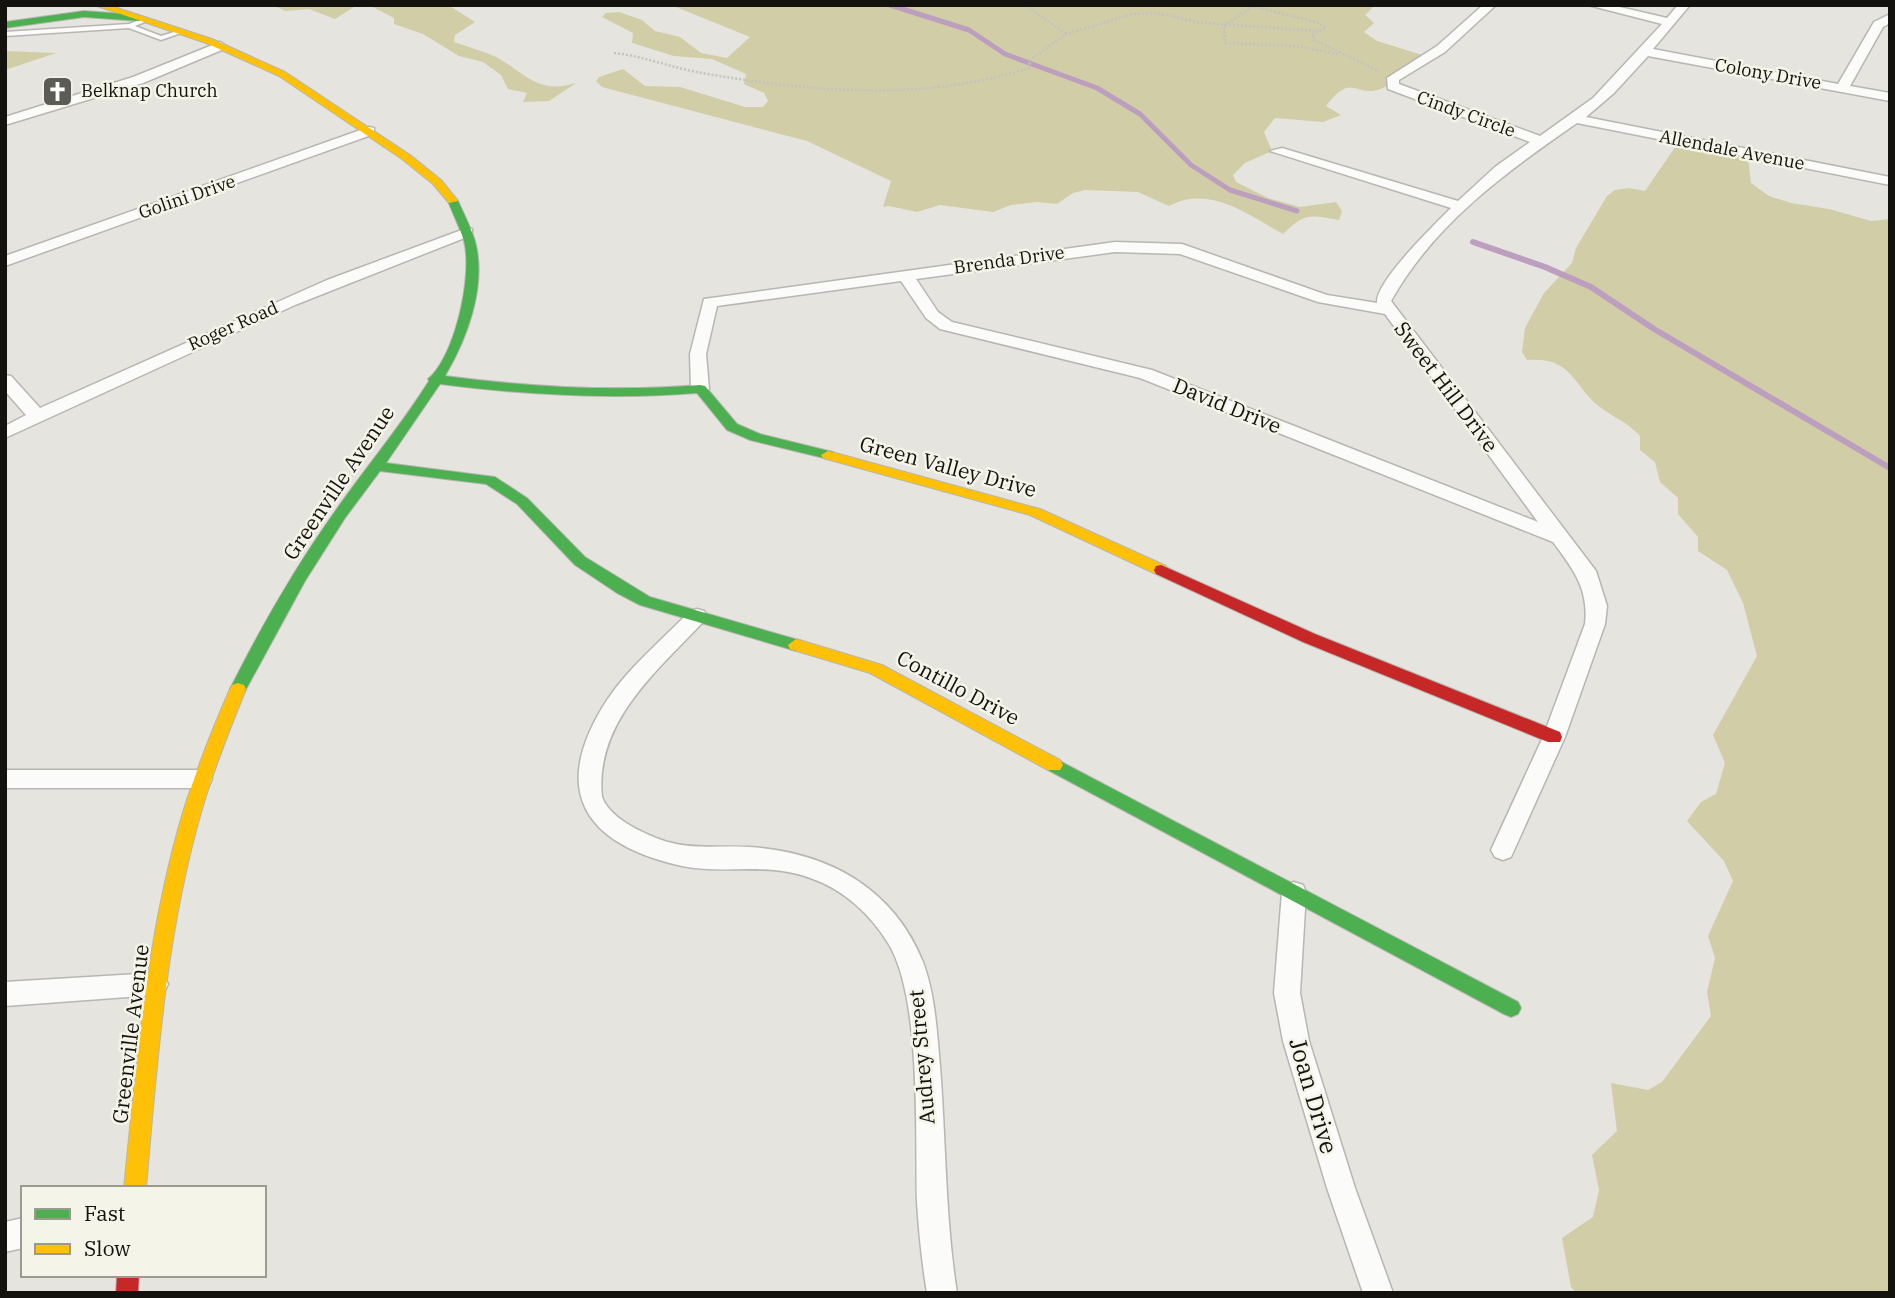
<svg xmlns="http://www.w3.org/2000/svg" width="1895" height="1298" viewBox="0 0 1895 1298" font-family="'IBM Plex Serif',serif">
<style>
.forest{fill:#d1cda6}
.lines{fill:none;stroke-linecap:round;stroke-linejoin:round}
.stream-far1{stroke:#bc9ebf;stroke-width:5}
.stream{stroke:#bc9ebf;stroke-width:6}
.lane-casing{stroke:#b7b6b2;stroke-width:3}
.street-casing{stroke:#b7b6b2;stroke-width:3}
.fast-casing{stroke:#b7b6b2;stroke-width:2}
.slow-casing{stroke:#b7b6b2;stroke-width:2}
.jam-casing{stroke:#b7b6b2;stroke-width:2}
.path{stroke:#c3c3c0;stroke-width:2.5;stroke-dasharray:2 2;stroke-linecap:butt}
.lane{fill:#fbfbfa;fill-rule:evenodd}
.street{fill:#fbfbfa;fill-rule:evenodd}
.fast{fill:#4caf50;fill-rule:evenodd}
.slow{fill:#ffc107;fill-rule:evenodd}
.jam{fill:#c62828;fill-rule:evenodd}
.labels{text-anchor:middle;stroke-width:5;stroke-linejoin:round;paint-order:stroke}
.far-street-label{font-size:18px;fill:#13120e;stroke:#f5f4e8}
.far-poi-label{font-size:18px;fill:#13120e;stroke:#f5f4e8;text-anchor:start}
.street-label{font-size:21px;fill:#13120e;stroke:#f5f4e8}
.near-street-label{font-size:24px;fill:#13120e;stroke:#f5f4e8}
</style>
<rect width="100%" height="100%" fill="#e5e4de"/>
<g class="forest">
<polygon points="273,5 357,5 335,19 309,9 285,11"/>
<path d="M360,5H448L475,22L455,35L454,42C468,47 483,51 496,57C526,73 537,95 576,83L549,101L523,102L527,93L508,89L501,75L483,62L459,56L423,34L394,24V18L371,6Z"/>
<path d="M671,5H1375L1365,15L1374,23L1364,32L1377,41L1429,57C1415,66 1398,82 1383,88C1354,100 1354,70 1326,106L1341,115L1323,122L1275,118L1264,132L1272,151L1245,163L1233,175L1236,182L1268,198L1300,207L1336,202L1342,211L1339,220C1310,215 1305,212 1283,234C1249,215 1209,184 1169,206L1138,192L1085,190L1073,193L1057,204L1037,202L1011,205L993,212L940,205L917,212L889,206L883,207L891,181L807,141L602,87L596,81L599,77L623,69L645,86L680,87L745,107H763L768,101L764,93L744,84L746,74L712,59L674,56L632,43L633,33L602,17L606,13L619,12L642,20L655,31L680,37L701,53L727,58L750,37Z"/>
<polygon points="5,51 56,53 5,70"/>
<path d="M1678,143L1748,158L1751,183L1769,196L1791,203L1829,209L1871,221L1890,219V1293H1576L1571,1287L1562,1238L1593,1217L1599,1190L1592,1155L1617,1131L1611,1083L1648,1090L1662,1082L1711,1016L1707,992L1715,958L1708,936L1733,881L1724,861L1687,821L1701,802L1716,794L1725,763L1713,735L1757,656L1743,603L1727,570L1698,551V537L1678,514V498L1660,482L1655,462L1640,450V436C1626,421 1618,420 1604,410C1572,388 1575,356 1527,360L1522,352L1525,328L1544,293L1572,263L1576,248L1607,196L1615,190L1629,188L1645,191Z"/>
</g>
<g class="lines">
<polyline class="stream-far1" points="890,5 969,30 1005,54 1097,88 1140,114 1191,165 1230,190 1297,211"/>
<polyline class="stream" points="1473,242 1545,267 1591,287 1654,329 1890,468"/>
<defs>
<polygon id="lane" points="145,18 148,20 147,21 135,26 161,36 181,30 184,32 161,40 129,28 5,36 5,32 129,24"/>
<g id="street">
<path d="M1483,5H1496L1445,52L1399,80V84L1540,136L1593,98L1662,24L1588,5H1611L1667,18L1678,5H1690L1653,49L1838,84L1874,22L1890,14V23L1883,27L1850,86L1890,93V101L1648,56L1614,93L1586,117L1890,177V185L1577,123C1506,172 1434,224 1391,301L1596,571L1607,606L1605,624L1565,737L1511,857L1503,860L1495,857L1491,850L1543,737L1585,624C1589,589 1573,569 1553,542L1140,378L940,329L926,318L901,281L717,306L706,354L709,389L700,394L691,389L690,354L704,299L1115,242L1182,244L1327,295L1377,303C1375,282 1434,225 1451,208L1270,151L1282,148L1458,201L1495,167L1530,142L1388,89L1387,78L1437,46ZM1115,252L1180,254L1318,302L1385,314L1538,522L1152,370L952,322L938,312L916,279Z"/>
<polygon points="220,42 226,46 224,49 143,83 5,125 5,117 133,77"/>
<polygon points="369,127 374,128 374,134 5,266 5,256"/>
<polygon points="467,228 472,229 472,235 295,305 5,438 5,426 26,415 5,391 5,375 11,376 40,408 327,280"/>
<path d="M697,609L704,611L707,616L704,621C658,670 594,722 602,797C607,810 619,819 631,826C679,853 699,845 749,847C827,852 893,887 923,962C935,994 937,1032 940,1066C946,1142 945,1217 957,1293H927C922,1263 919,1233 917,1203C915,1137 922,997 888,943C871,915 844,890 813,879C766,861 726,875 682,866C583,844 549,790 607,700C629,667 662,640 690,611Z"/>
<polygon points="5,770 201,770 209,773 212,779 209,785 201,788 5,788"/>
<polygon points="1294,882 1303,885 1306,892 1300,993 1309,1041 1355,1188 1393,1293 1363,1293 1327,1188 1283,1041 1274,993 1282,892 1285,885"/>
<polygon points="155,973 164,976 168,984 164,992 155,995 5,1006 5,982"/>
<polygon points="23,1218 23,1248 5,1252 5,1222"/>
</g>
<g id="fast">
<polygon points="84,11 139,15 143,18 139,21 84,17 5,28 5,22"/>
<path d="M453,198L458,201C464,214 471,228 475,241C487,286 467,339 445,376C530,387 614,392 700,385L705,386L737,424L760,434L833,452L835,455L828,459L750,440L727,430L697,393C610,400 526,395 440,384L386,463L495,477L527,498L585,557L650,597L802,641L804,645L802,649L796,651L640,605L617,593L575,565L517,504L486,484L380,471L345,518L305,581L244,693H232L230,689C261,627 296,566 336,510C367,466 400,427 429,381L428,379C455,357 473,275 464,241C460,228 453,214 448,201Z"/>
<polygon points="1054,758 1518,1002 1521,1008 1518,1014 1511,1017 1504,1014 1048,770 1045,765 1048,760"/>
</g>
<g id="slow">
<polygon points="94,5 108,5 212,39 285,72 410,155 441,180 458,201 449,203 433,184 402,159 279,76 206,43"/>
<polygon points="828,451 1040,509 1166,566 1168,570 1166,574 1156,574 1030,515 823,458 821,455"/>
<polygon points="796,639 882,665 1060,760 1063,765 1060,770 1048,770 870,673 790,649 788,645"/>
<path d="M238,683L244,685L246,689C230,728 214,768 202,809C166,932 157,1061 146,1188H124C137,1061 147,931 184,809C197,768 213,728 230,689L232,685Z"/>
</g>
<g id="jam">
<polygon points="1161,565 1315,634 1560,732 1562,737 1560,742 1548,742 1303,642 1156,574 1154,570 1156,566"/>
<polygon points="117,1275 139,1275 138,1293 116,1293"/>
</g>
</defs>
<use href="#lane" class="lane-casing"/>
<use href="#street" class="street-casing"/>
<use href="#fast" class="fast-casing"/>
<use href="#slow" class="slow-casing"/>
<use href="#jam" class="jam-casing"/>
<g class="path">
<polyline points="1025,5 1066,34"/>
<polyline points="1247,5 1319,23 1326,28 1312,34 1314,40 1379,71"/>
<polyline points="1253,7 1224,25 1225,43 1296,46 1338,54"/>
<path d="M614,53C644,56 672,68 702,73C811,92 923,102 1029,68L1030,60L1066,34L1133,14L1156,13L1202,23L1319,31"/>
</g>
<use href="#lane" class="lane"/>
<use href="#street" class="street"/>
<use href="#fast" class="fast"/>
<use href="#slow" class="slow"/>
<use href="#jam" class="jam"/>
</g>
<defs>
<symbol id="church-square" viewBox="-11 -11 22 22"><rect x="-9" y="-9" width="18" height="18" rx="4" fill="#5c5c57" stroke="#f5f4e8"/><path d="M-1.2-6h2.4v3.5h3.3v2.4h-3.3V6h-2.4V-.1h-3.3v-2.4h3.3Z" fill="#fff"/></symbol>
</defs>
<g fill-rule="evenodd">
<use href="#church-square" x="40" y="74" width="35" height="35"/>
</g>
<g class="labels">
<g class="far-street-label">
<text transform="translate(1768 74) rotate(10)" y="6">Colony Drive</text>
<text transform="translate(1466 114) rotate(20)" y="6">Cindy Circle</text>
<text transform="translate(1732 150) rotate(11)" y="6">Allendale Avenue</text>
<text transform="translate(187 197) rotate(-19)" y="6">Golini Drive</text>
<text transform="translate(1009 260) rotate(-8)" y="6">Brenda Drive</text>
<text transform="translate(233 326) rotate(-24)" y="6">Roger Road</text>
</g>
<g class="far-poi-label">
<text x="81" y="97">Belknap Church</text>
</g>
<g class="street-label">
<text transform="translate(1446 387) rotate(53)" y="7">Sweet Hill Drive</text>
<text transform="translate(1227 406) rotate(22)" y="7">David Drive</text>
<text transform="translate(948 467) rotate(15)" y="7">Green Valley Drive</text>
<text transform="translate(339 483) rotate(-56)" y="7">Greenville Avenue</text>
<text transform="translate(958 688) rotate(28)" y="7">Contillo Drive</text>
<text transform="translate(131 1034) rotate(-83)" y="7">Greenville Avenue</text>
<text transform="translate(922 1057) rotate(-95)" y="7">Audrey Street</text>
</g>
<g class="near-street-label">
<text transform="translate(1313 1096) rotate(74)" y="8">Joan Drive</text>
</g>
</g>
<rect width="1895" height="1298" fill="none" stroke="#13120e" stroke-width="14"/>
<rect x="21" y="1186" width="245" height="91" fill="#f5f4e8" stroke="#9b9a91" stroke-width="2"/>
<rect x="35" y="1209" width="35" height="10" fill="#4caf50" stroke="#9b9a91" stroke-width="2"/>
<text x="84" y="1221" font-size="21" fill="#13120e">Fast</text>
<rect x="35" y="1244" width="35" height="10" fill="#ffc107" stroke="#9b9a91" stroke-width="2"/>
<text x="84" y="1256" font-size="21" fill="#13120e">Slow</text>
</svg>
